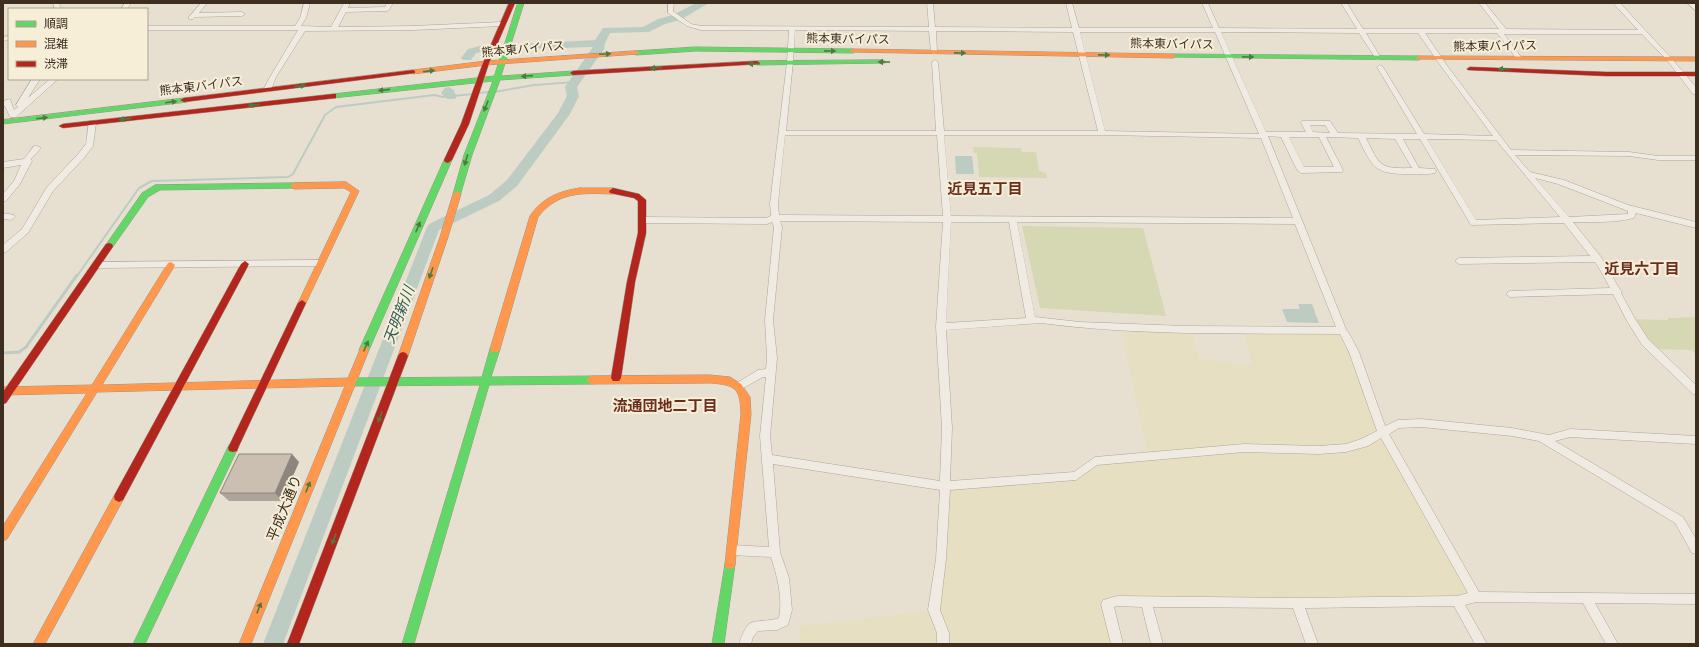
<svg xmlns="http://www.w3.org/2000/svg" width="1699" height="647" viewBox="0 0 1699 647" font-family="'Libre Baskerville','Noto Sans JP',serif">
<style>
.farmland{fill:#e6dfc2}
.green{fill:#d6d7b3}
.water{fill:#bcccc2}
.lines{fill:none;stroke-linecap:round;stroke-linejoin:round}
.stream-far1{stroke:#bcccc2;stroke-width:2}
.stream{stroke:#bcccc2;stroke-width:3}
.river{fill:#bcccc2;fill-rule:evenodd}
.street-casing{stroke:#ada599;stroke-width:1}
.fast-casing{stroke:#9c958a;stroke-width:1}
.slow-casing{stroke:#9c958a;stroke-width:1}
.jam-casing{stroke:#9c958a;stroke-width:1}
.street{fill:#efebe3;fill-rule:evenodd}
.fast{fill:#63d668;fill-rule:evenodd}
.slow{fill:#ff974d;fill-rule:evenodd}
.jam{fill:#b3261e;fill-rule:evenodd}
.wall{fill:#afa499}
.shaded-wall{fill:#8e867d}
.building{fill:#cbbfb2;stroke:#8e867d}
.oneway{fill:#4e7a40}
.labels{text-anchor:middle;stroke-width:4;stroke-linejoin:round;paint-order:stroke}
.far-street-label{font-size:12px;fill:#3d2e20;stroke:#f7eed8}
.street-label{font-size:14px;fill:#3d2e20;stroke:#f7eed8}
.neighbourhood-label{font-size:15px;font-weight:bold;fill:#6b2e1e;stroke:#f7eed8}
.water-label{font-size:15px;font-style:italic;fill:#2f5d5a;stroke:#f7eed8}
</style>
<rect width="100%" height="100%" fill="#e7e0d1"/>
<polygon class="farmland" points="1120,326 1191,329 1199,359 1252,364 1243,330 1342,331 1371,403 1476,597 1108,604 1117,644 799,644 800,626 934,610 945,486 1076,476 1095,461 1148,456"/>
<g class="green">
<polygon points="973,147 1021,148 1022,152 1036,152 1039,171 1046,173 1047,178 979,177 977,153 974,153"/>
<polygon points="1022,226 1143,228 1166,316 1040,308"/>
<polygon points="1696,317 1696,355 1692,350 1653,349 1630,319 1668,320 1668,318"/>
</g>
<g class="water">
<polygon points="955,156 972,156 974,174 956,174"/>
<polygon points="1298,304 1312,304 1319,323 1287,322 1282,309 1300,309"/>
</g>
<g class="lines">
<g class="stream-far1">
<polyline points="494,92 534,85 575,82"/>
<polyline points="478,93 489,92"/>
<polyline points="77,276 139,188 152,181 288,177 293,174 325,115 336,107 434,95 443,97 473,94"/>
</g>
<polyline class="stream" points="3,353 19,352 26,347 77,275"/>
<g class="river">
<polygon points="696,3 709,3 680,20 665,24 649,32 610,33 605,43 604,49 577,87 579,96 570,114 517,186 499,201 439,230 283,644 263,644 427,227 429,224 489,195 507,180 558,113 567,96 565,87 593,47 526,49 520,46 522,44 595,40 603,28 643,27 658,19 673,15"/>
<polygon points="480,46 486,49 484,51 476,53 471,60 463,60 461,58 468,49"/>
<polygon points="449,87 455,91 454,92 457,96 455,99 447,99 441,93 445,88"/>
</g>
<defs>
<g id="street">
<polygon points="53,3 59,3 61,9 55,9"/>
<polygon points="125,3 131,3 127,9 121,9"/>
<polygon points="201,3 207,3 199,13 242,12 245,14 242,16 195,17 193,19 189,19 189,17"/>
<polygon points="304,3 310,3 306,18 301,26 331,27 344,3 350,3 348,8 385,7 387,3 393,3 389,10 387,11 346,12 338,27 413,26 502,22 505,24 502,26 413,30 305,31 276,77 271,90 267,92 263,90 270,77 298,30 147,30 147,26 295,26 300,18"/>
<path d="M668,3H674L673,11L691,24L701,26L929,27L927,3H933L935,27L1072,28L1066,3H1072L1079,28H1213L1202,3H1208L1219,28L1357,29L1341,3H1347L1363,29H1499L1479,3H1485L1506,29L1638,30L1613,3H1620L1671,58L1696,87V94H1693L1667,60L1642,34H1504L1521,57L1518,59L1516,58L1497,33H1425L1448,67L1511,150L1629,152L1658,156H1696V160H1658L1629,156L1515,155L1530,172L1564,180L1628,205L1696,222V228L1636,213L1634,218C1615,223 1593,222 1573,222L1601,257L1619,288L1622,291L1621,293L1634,317L1648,339L1696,385V395L1693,394L1642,345L1627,321L1613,294L1510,297L1506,294L1510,291L1610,288L1602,273L1595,262L1459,264L1455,261L1459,258L1590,256L1564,223L1471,225L1420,139H1403L1419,168L1435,169L1436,171L1435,173C1427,175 1418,174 1409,174C1374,174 1373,168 1358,138L1326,137L1343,170L1342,172L1301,173L1297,170L1281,137L1268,136L1346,329L1350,335L1359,352L1385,426L1398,420L1421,419L1512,428L1549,435L1570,429L1696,436V444L1570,437L1555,441L1683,517L1696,539V554L1692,553L1675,523L1539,441L1512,436L1421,427L1399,428L1389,434L1479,592L1696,594V604L1595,603L1618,644H1606L1583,603L1476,602L1465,605L1487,644H1475L1454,606L1305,608L1318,644H1306L1293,608L1153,607L1163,644H1151L1142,607L1117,606L1114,607L1123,644H1111L1101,604L1103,600L1117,596L1297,598L1457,596L1468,593L1381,438L1368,446L1346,452L1319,454L1244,452L1097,465L1076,480L950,490L946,559L940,610L949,633V644H937V633L928,610L936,559L940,490L773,464L780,552L789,578L792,610L788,625L777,630L758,631L753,637L751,644H739C749,615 751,624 776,619L779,618C783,597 777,576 771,557L732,555L728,554L727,550L728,546L732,545L769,547L760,436L766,377H763L738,391L735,390L733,387L735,384L758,370L766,369L767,358L765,320L774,227L772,222L767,224L643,223L639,220L643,217L766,218L771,216L770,204L787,62L789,30H701L687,26L668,13ZM795,30L929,31L931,52L934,54L937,52L936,31L1073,32L1098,131H944L938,62L935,60L932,62L936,131H786L793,62ZM1080,32H1215L1259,134L1105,131ZM1221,32L1359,33L1376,59L1378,60L1381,58L1366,33H1418L1443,69L1493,136L1424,134L1383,67L1380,65L1377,67L1417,134L1338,133L1330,121H1302L1301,123L1306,132H1266ZM1310,125H1325L1330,133L1313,132ZM785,135H937L943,216L779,215L778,204ZM944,135H1102L1261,138L1293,218L951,216ZM1289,137H1319L1334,167H1304ZM1366,138L1395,139L1412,168C1379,169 1380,166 1366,138ZM1427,139L1496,140L1560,217L1476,220ZM1535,178L1558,184L1628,211V214L1569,217ZM780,221L943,222L936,327L942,428L940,481L772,455L770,436L777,358L773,320L782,227ZM951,222H1009L1026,318L946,323ZM1017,222L1295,224L1336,327L1185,326L1080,322L1035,317ZM1041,323C1140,336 1240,333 1340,334L1349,352L1377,431L1361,439L1346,444L1319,446L1244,444L1095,457L1074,472L950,481L952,428L946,330Z"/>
<polygon points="1687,3 1694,3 1696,5 1696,11"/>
<polygon points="9,36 9,40 3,41 3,37"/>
<polygon points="32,79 40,79 28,98 50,79 58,79 16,117 10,117 5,106 3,106 3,101 10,99 14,110 18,107 16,105"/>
<polygon points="89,121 92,121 96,123 93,146 84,158 53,191 28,233 6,252 3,253 3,245 22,229 47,187 78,154 86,144"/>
<polygon points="34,146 37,146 41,148 31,159 32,161 20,184 6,201 3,202 3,194 14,181 21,165 3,168 3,162 24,159"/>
<polygon points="3,213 14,215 15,217 11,220 3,219"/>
<polygon points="321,260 325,263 321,266 96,268 92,265 96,262"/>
</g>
<g id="fast">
<polygon points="518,3 524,3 501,76 573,71 576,73 573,75 500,80 472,155 460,196 457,197 453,194 464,155 493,81 333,98 329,96 333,94 494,76"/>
<polygon points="696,47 853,49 856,51 853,53 696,51 636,55 633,53 636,51"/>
<polygon points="1173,54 1419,56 1422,58 1419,60 1171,57 1171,55"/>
<polygon points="883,60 886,62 885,63 757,65 754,63 757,61"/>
<polygon points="184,98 187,98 187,102 3,124 3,120"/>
<polygon points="448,157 452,160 369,350 367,353 361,353 359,350 444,160"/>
<polygon points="294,183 297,184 298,186 297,188 160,190 148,197 112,248 106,248 105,246 142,193 155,185"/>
<polygon points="495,345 498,346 500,349 491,377 592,376 595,377 597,380 595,383 592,384 489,385 414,644 402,644 480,385 350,386 347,385 345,382 347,379 350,378 482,377 490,349 492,346"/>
<polygon points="233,444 237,445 238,448 145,644 133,644 229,445"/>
<polygon points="730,559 734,560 735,564 724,644 712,644 725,564 726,560"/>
</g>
<g id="slow">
<polygon points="853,49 1173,54 1176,56 1173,58 851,52 850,51"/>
<polygon points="636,51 639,53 638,54 486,65 413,74 410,72 413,70 486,61"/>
<polygon points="1419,56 1696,57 1696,61 1417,59 1416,58"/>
<polygon points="346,182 359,191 306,303 302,306 299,305 298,303 351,192 344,188 294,189 290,186 294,183"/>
<path d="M580,188H613L617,191L613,194C583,193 558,191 538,217L500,349L498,352H492L490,349L530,216C542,198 559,191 580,188Z"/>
<polygon points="457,191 461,194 448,237 408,356 406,359 400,359 398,356 440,237 453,194"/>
<polygon points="171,262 175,265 102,385 348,378 361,347 367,347 369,350 251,644 239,644 345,386 97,392 7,539 3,541 3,526 87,393 3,395 3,387 92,385 168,263"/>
<path d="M710,375L730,377L741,384L750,397L751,414L735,564L734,568L730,569L726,568L725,564L741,414C740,388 736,385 710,383L592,384L589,383L587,380L589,377L592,376Z"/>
<polygon points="119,492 123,494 124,497 123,500 45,644 33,644 115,494"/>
</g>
<g id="jam">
<polygon points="509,3 515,3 489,63 469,124 452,160 448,163 445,162 444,160 461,124 483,63"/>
<polygon points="757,61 760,63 759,64 573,75 570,73 573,71"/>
<polygon points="1470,67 1606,72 1696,72 1696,76 1606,76 1468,70 1467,69"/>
<polygon points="413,70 415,71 415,73 184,102 180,100 184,98"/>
<polygon points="333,94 336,94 336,98 63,128 59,126 63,124"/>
<polygon points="613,188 639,194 646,200 646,233 635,282 621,378 619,381 613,381 611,378 627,282 638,233 638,201 634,198 610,193 609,191"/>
<polygon points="109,243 112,244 113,246 112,248 6,403 3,404 3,392 106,244"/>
<polygon points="245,261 249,264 123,500 119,502 115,500 114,497 115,494 241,264"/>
<polygon points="302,300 306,303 238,448 237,451 233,452 229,451 228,448 298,303"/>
<polygon points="403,352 406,353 408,356 299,644 287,644 398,356 400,353"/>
</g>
</defs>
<use href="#street" class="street-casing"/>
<use href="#fast" class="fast-casing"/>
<use href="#slow" class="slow-casing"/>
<use href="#jam" class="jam-casing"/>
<use href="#street" class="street"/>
<use href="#fast" class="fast"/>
<use href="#slow" class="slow"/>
<use href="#jam" class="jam"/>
</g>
<polygon class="wall" points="299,462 282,501 229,501 220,493"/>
<polygon class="shaded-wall" points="292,454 299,462 282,501 275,493"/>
<polygon class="building" points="239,454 292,454 275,493 220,493"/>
<defs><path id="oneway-solid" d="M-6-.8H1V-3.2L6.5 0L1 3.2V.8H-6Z"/></defs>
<g class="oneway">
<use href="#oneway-solid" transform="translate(830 51) rotate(1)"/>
<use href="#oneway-solid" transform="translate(960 53) rotate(1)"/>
<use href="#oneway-solid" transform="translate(605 54) rotate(-3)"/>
<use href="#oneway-solid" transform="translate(1104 55) rotate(1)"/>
<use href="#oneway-solid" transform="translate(1248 57) rotate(1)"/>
<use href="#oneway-solid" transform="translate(884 62) rotate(-180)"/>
<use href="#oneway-solid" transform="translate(754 64) rotate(178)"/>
<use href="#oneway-solid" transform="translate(656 68) rotate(177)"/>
<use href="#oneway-solid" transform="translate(1504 69) rotate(-179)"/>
<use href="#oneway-solid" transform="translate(429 71) rotate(-7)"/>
<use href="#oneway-solid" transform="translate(527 76) rotate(176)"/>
<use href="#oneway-solid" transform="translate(300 86) rotate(-7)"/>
<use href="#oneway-solid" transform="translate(384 90) rotate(174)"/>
<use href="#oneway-solid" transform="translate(171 102) rotate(-7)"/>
<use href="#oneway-solid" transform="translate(254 105) rotate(174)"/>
<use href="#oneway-solid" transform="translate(486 106) rotate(112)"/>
<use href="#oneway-solid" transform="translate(42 118) rotate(-7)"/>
<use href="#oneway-solid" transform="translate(125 119) rotate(174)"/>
<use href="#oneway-solid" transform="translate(466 160) rotate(107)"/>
<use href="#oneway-solid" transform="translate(418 227) rotate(-67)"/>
<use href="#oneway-solid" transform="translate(431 273) rotate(109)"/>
<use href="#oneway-solid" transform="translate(366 346) rotate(-66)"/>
<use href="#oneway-solid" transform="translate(380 417) rotate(111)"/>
<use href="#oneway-solid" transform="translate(308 487) rotate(-68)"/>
<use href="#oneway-solid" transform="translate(334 539) rotate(111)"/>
<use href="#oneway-solid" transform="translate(259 608) rotate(-68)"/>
</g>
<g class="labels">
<g class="far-street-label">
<text transform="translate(848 39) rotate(1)" y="4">熊本東バイパス</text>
<text transform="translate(1172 44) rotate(1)" y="4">熊本東バイパス</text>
<text transform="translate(1495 46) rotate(-1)" y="4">熊本東バイパス</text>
<text transform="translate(523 49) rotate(-5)" y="4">熊本東バイパス</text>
<text transform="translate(201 86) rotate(-7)" y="4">熊本東バイパス</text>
</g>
<g class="street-label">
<text transform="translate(284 508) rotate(-68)" y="5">平成大通り</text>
</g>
<g class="neighbourhood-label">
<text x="985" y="194">近見五丁目</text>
<text x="1642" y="274">近見六丁目</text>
<text x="665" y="411">流通団地二丁目</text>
</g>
<g class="water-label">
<text transform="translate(399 315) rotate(-69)" y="5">天明新川</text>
</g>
</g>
<rect width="1699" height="647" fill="none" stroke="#3d2e20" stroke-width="8"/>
<rect x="8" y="8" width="140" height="72" fill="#f7eed8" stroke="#ada18e"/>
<rect x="16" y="21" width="20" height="6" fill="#63d668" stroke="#ada18e"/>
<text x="44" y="28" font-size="12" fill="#3d2e20">順調</text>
<rect x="16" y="41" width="20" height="6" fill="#ff974d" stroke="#ada18e"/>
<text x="44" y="48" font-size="12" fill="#3d2e20">混雑</text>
<rect x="16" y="61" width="20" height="6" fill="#b3261e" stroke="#ada18e"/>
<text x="44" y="68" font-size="12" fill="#3d2e20">渋滞</text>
</svg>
